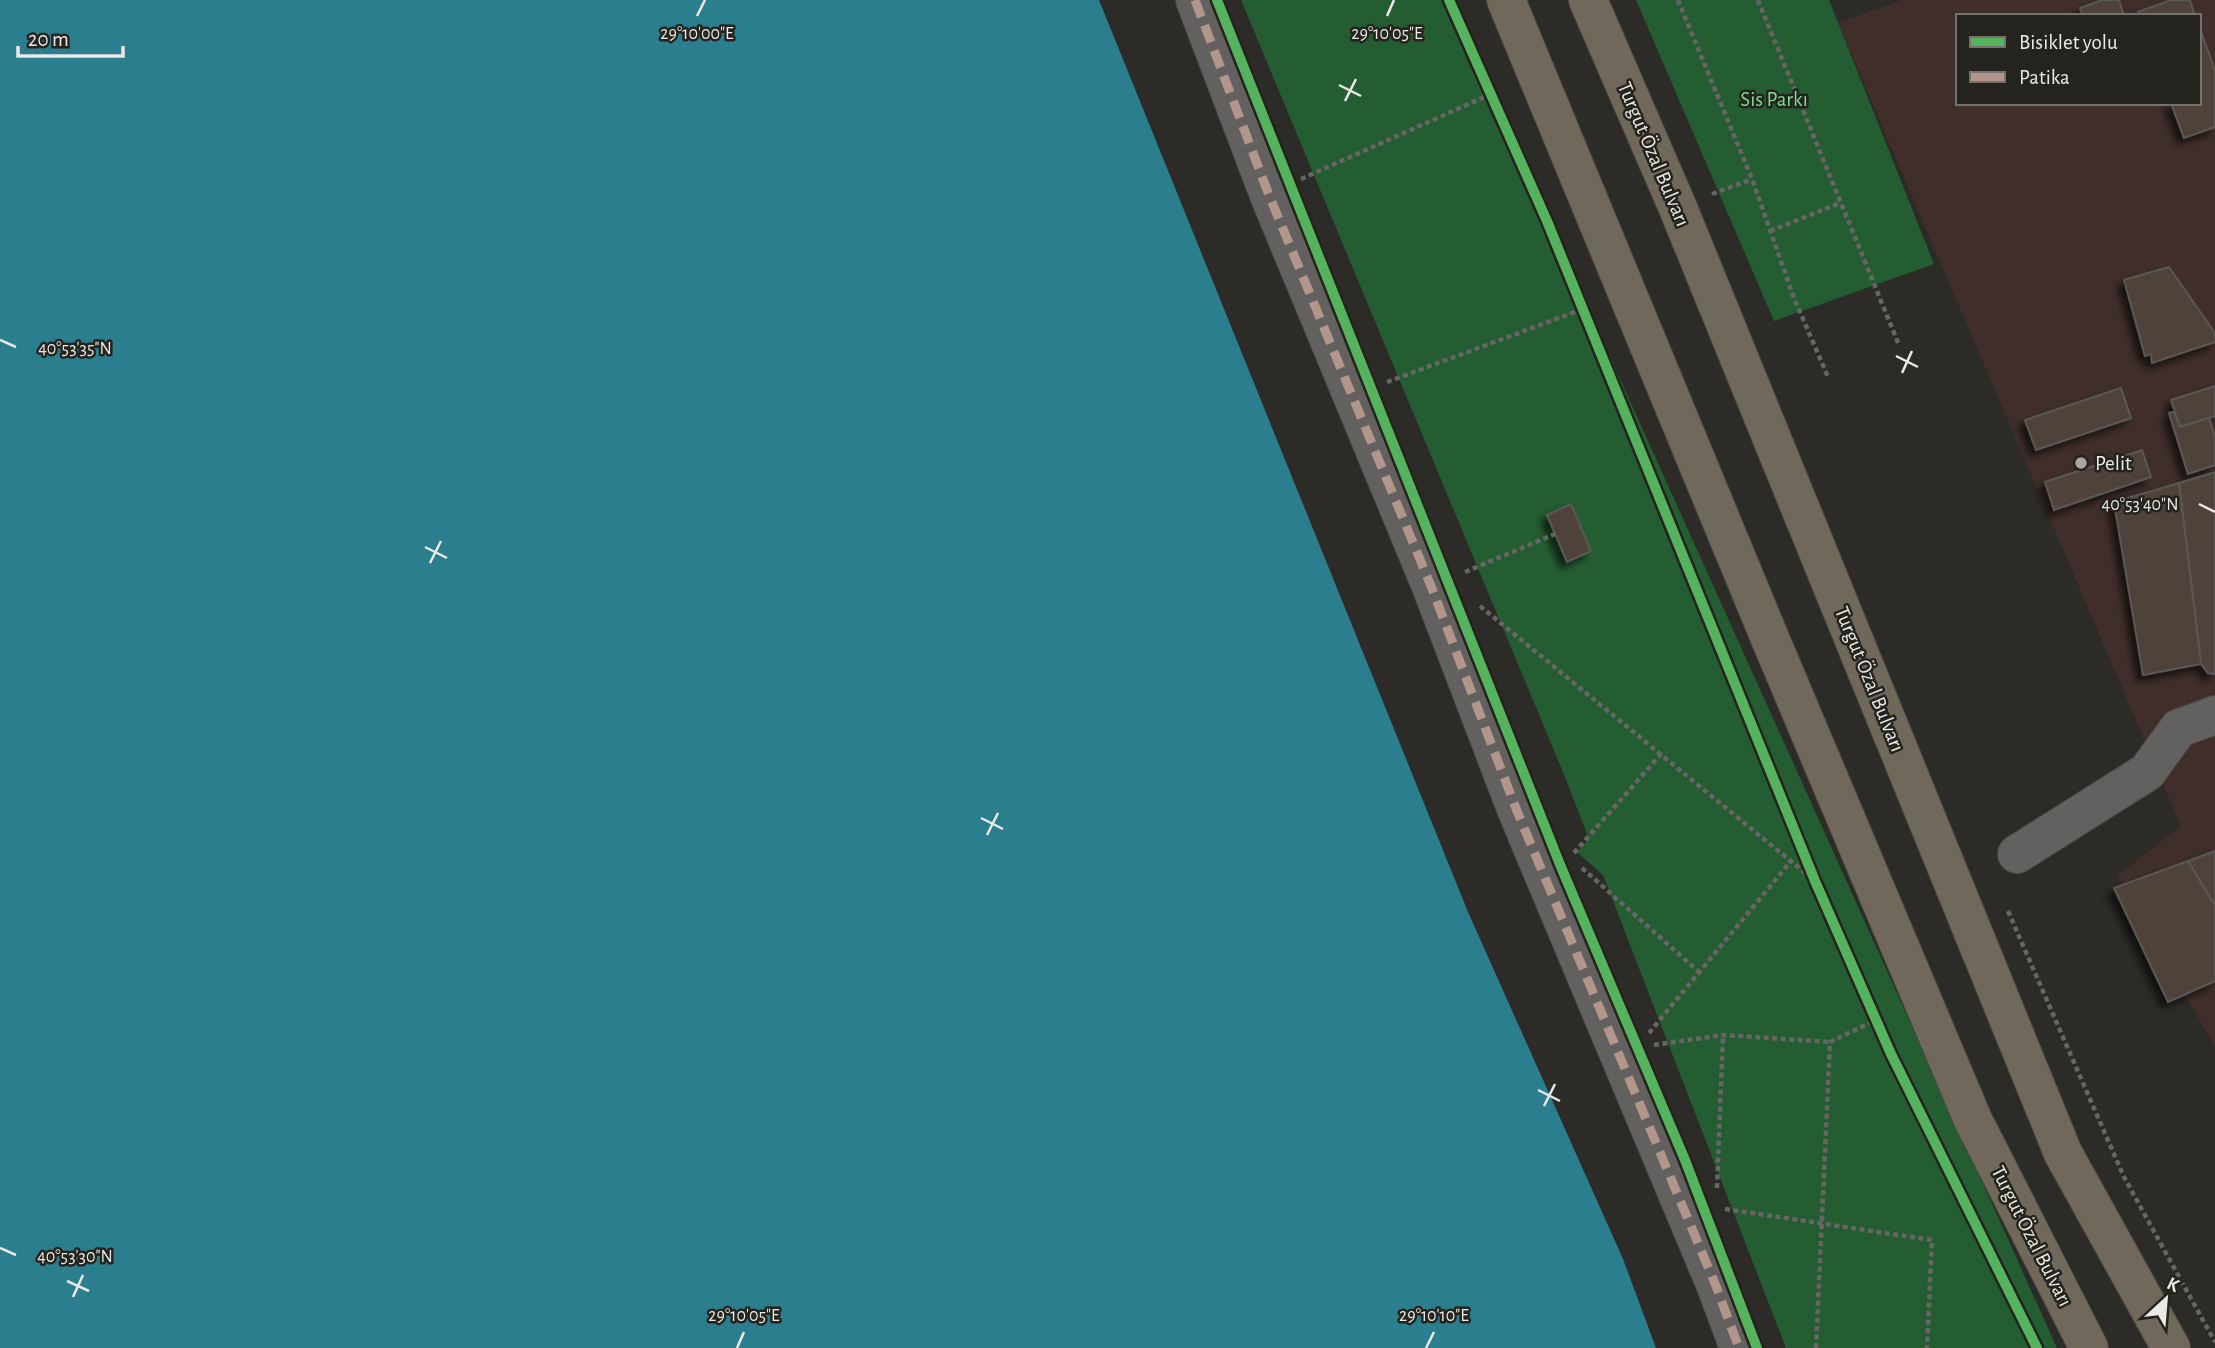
<svg xmlns="http://www.w3.org/2000/svg" width="2215" height="1348" viewBox="0 0 2215 1348" font-family="'Alegreya Sans',sans-serif">
<style>
.commercial{fill:#3f2e29;fill-rule:evenodd}
.green{fill:#255d33}
.water{fill:#2b7e8e}
.building{fill:#50433a;stroke:#595856;stroke-width:2;filter:url(#shadow)}
.lines{fill:none;stroke-linecap:round;stroke-linejoin:round}
.minor-casing{stroke:#484743;stroke-width:40}
.highway-casing{stroke:#484743;stroke-width:40}
.path{stroke:#676664;stroke-width:4.5;stroke-dasharray:5 3.5;stroke-linecap:butt}
.minor{stroke:#62615f;stroke-width:38}
.highway{stroke:#6f685b;stroke-width:38}
.quiet{stroke:#b2968c;stroke-width:9;stroke-dasharray:18 9;stroke-linecap:butt}
.cycleway-casing{stroke:#24231d;stroke-width:15}
.cycleway{stroke:#56b35d;stroke-width:10}
.ticks{fill:none;stroke:#eae9e5;stroke-width:2.5}
.poi-dot{fill:#a8a6a3;stroke:#24231d;stroke-width:2.5}
.labels{text-anchor:middle;stroke-width:5;stroke-linejoin:round;paint-order:stroke}
.park-label{font-size:21px;fill:#7cda8f;stroke:#24231d}
.street-label{font-size:21px;fill:#eae9e5;stroke:#24231d}
.poi-label{font-size:21px;fill:#eae9e5;stroke:#24231d;text-anchor:start}
.ticks-label{font-size:18px;text-anchor:middle;fill:#eae9e5;stroke:#24231d;stroke-width:5;stroke-linejoin:round;paint-order:stroke}
</style>
<defs>
<filter id="shadow"><feDropShadow dx="-6" dy="6" stdDeviation="3.5" flood-color="#0009"/></filter>
</defs>
<rect width="100%" height="100%" fill="#2c2b28"/>
<path class="commercial" d="M1902,0H2215V1047L2117,876L2181,826L1838,23ZM1958,16H2199V103H1958Z"/>
<g class="green">
<polygon points="1241,0 1454,0 1570,268 2057,1348 1786,1348 1603,875 1577,852 1589,839 1563,772"/>
<polygon points="1636,0 1829,0 1934,264 1774,321"/>
</g>
<polygon class="water" points="0,0 1099,0 1468,912 1623,1259 1656,1348 0,1348"/>
<g class="building">
<polygon points="2102,0 2119,0 2124,16 2083,16 2080,8"/>
<polygon points="2171,0 2190,0 2195,16 2139,16 2138,12"/>
<polygon points="2199,26 2215,70 2215,127 2184,138 2171,103 2199,103"/>
<polygon points="2169,267 2215,333 2215,342 2152,363 2151,354 2145,356 2124,280"/>
<polygon points="2215,386 2215,416 2180,427 2171,400"/>
<polygon points="2121,388 2131,418 2036,450 2025,420"/>
<polygon points="2174,412 2180,427 2209,418 2215,437 2215,465 2188,474 2169,413"/>
<polygon points="2142,450 2151,477 2054,510 2045,482"/>
<polygon points="2215,472 2215,674 2208,673 2201,664 2179,483"/>
<polygon points="2179,483 2201,664 2143,675 2114,502"/>
<polygon points="1571,504 1591,551 1567,562 1547,515"/>
<polygon points="2215,851 2215,906 2188,861"/>
<polygon points="2188,861 2215,906 2215,981 2168,1002 2114,888"/>
</g>
<g class="lines">
<defs>
<g id="minor">
<polyline points="1195,0 1269,195 1431,586 1517,811 1716,1286 1739,1348"/>
<polyline points="2017,854 2147,772 2179,728 2215,715"/>
</g>
<g id="highway">
<polyline points="1506,0 1769,636 1973,1120 2089,1348"/>
<polyline points="1588,0 1678,208 2063,1153 2171,1348"/>
</g>
</defs>
<use href="#minor" class="minor-casing"/>
<use href="#highway" class="highway-casing"/>
<g class="path">
<polyline points="1678,0 1752,179 1794,298 1828,377"/>
<polyline points="1758,0 1899,345"/>
<polyline points="1301,179 1491,94"/>
<polyline points="1712,194 1752,179"/>
<polyline points="1770,231 1840,203"/>
<polyline points="1387,382 1583,309"/>
<polyline points="1465,572 1555,534"/>
<polyline points="1480,606 1815,881"/>
<polyline points="1574,853 1661,754"/>
<polyline points="1582,868 1699,972"/>
<polyline points="2008,911 2124,1177 2215,1342"/>
<polyline points="1649,1033 1791,861"/>
<polyline points="1654,1045 1723,1035 1830,1042"/>
<polyline points="1717,1188 1723,1035"/>
<polyline points="1725,1209 1932,1240 1927,1348"/>
<polyline points="1816,1348 1830,1042 1876,1020"/>
</g>
<use href="#minor" class="minor"/>
<use href="#highway" class="highway"/>
<polyline class="quiet" points="1195,0 1269,195 1431,586 1517,811 1716,1286 1739,1348"/>
<defs>
<g id="cycleway">
<polyline points="1217,0 1561,867 1685,1160 1757,1348"/>
<polyline points="1449,0 1547,221 1815,881 1891,1054 2037,1348"/>
</g>
</defs>
<use href="#cycleway" class="cycleway-casing"/>
<use href="#cycleway" class="cycleway"/>
</g>
<path class="ticks" d="M697,16L705,0M1387,16L1394,0M1339,85L1361,96M1345,101L1356,79M0,340L16,347M1896,356L1918,367M1902,373L1912,351M2199,504L2215,512M425,547L447,558M430,563L441,541M981,818L1003,829M987,835L998,813M1538,1090L1560,1101M1544,1106L1555,1084M0,1248L16,1255M67,1281L89,1291M73,1297L83,1275M737,1348L744,1332M1426,1348L1434,1332"/>
<circle class="poi-dot" cx="2081" cy="463" r="7"/>
<g class="labels">
<g class="park-label">
<text x="1774" y="106">Sis Parkı</text>
</g>
<g class="street-label">
<text transform="translate(1654 154) rotate(67)" y="7">Turgut Özal Bulvarı</text>
<text transform="translate(1870 679) rotate(68)" y="7">Turgut Özal Bulvarı</text>
<text transform="translate(2032 1236) rotate(63)" y="7">Turgut Özal Bulvarı</text>
</g>
<g class="poi-label">
<text x="2095" y="470">Pelit</text>
</g>
</g>
<g class="ticks-label">
<text x="697" y="39">29°10'00"E</text>
<text x="1387" y="39">29°10'05"E</text>
<text x="75" y="354">40°53'35"N</text>
<text x="2140" y="510">40°53'40"N</text>
<text x="75" y="1262">40°53'30"N</text>
<text x="744" y="1321">29°10'05"E</text>
<text x="1434" y="1321">29°10'10"E</text>
</g>
<rect x="1956" y="14" width="245" height="91" fill="#24231d" stroke="#73726d" stroke-width="2"/>
<rect x="1970" y="37" width="35" height="10" fill="#56b35d" stroke="#73726d" stroke-width="2"/>
<text x="2019" y="49" font-size="21" fill="#eae9e5">Bisiklet yolu</text>
<rect x="1970" y="72" width="35" height="10" fill="#b2968c" stroke="#73726d" stroke-width="2"/>
<text x="2019" y="84" font-size="21" fill="#eae9e5">Patika</text>
<g transform="translate(2166 1299) rotate(26)" stroke="#24231d" stroke-width="5" paint-order="stroke">
<path d="M0-5L12 26L0 18L-12 26Z" fill="#eae9e5"/>
<text y="-10" font-size="19" font-weight="bold" text-anchor="middle" fill="#eae9e5">K</text>
</g>
<path d="M18 46v10h105v-10" fill="none" stroke="#eae9e5" stroke-width="3.5"/>
<text x="28" y="46" font-size="21" fill="#eae9e5" stroke="#24231d" stroke-width="5" paint-order="stroke">20 m</text>
</svg>
